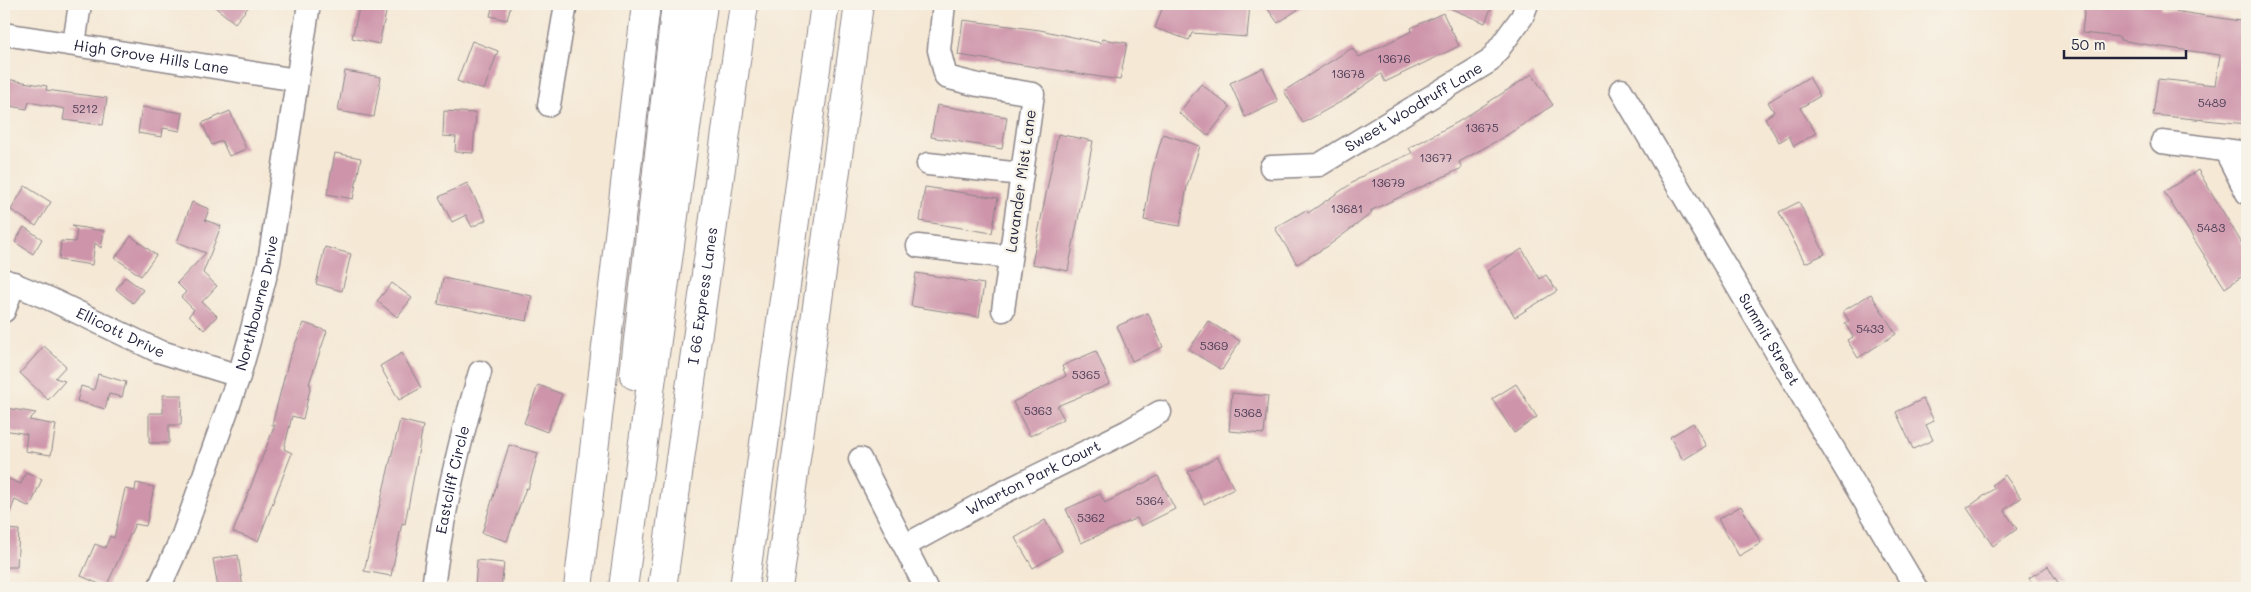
<svg xmlns="http://www.w3.org/2000/svg" width="2251" height="592" viewBox="0 0 2251 592" font-family="Mali,sans-serif">
<style>
.building{fill:#ce94aa}
.lines{fill:none;stroke-linecap:round;stroke-linejoin:round}
.minor-casing{stroke:#8c8588;stroke-width:25}
.highway-casing{stroke:#8c8588;stroke-width:30}
.minor{stroke:#fff;stroke-width:22}
.highway{stroke:#fff;stroke-width:28}
.labels{text-anchor:middle;stroke-width:5;stroke-linejoin:round;paint-order:stroke}
.number-label{font-size:12px;fill:#4d3e57}
.street-label{font-size:15px;fill:#22223b;stroke:#f7f3e8}
</style>
<rect width="100%" height="100%" fill="#f7f3e8"/>
<filter id="ink" filterUnits="userSpaceOnUse"><feTurbulence type="fractalNoise" baseFrequency=".02" numOctaves="2"/><feDisplacementMap in="SourceGraphic" scale="10" xChannelSelector="R" yChannelSelector="G"/><feConvolveMatrix kernelMatrix="1 2 1 2 8 2 1 2 1" color-interpolation-filters="sRGB"/></filter>
<filter id="wash" filterUnits="userSpaceOnUse"><feTurbulence type="fractalNoise" baseFrequency=".0096" numOctaves="4" result="noise"/><feDisplacementMap in="SourceGraphic" scale="20" xChannelSelector="R" yChannelSelector="G"/><feGaussianBlur stdDeviation="1.12" result="paint"/><feColorMatrix in="noise" values="0 0 0 0 0 0 0 0 0 0 0 0 0 0 0 0 0 1.4 0 .05"/><feComposite in="paint" operator="in"/></filter>
<g filter="url(#wash)">
<rect width="100%" height="100%" fill="#f5e8d5"/>
<g id="blocks">
<g class="building">
<polygon points="211,4 251,4 235,23"/>
<polygon points="360,4 388,4 379,44 352,38"/>
<polygon points="493,4 511,4 507,20 490,16"/>
<polygon points="1164,4 1250,4 1247,37 1192,33 1189,40 1155,28"/>
<polygon points="1264,4 1306,4 1278,23"/>
<polygon points="1440,4 1493,4 1485,23"/>
<polygon points="2085,4 2151,4 2161,6 2160,9 2247,22 2247,124 2153,115 2158,79 2215,85 2220,55 2161,47 2120,40 2120,37 2082,33"/>
<polygon points="1443,13 1459,46 1385,82 1381,74 1344,100 1303,123 1284,91 1352,48 1359,57 1412,31 1411,28"/>
<polygon points="963,20 1040,30 1101,43 1102,39 1127,43 1120,80 958,55"/>
<polygon points="472,41 498,51 484,90 457,81"/>
<polygon points="1263,68 1278,102 1245,117 1230,83"/>
<polygon points="345,71 381,77 374,117 338,111"/>
<polygon points="1532,74 1553,105 1507,135 1459,162 1462,168 1370,211 1372,213 1328,246 1297,264 1275,228 1306,210 1308,213 1367,173 1412,153 1409,148 1458,122"/>
<polygon points="1809,77 1820,96 1800,108 1816,133 1794,146 1789,136 1779,142 1765,118 1774,112 1768,102"/>
<polygon points="6,79 47,86 46,90 107,98 103,125 63,120 65,109 29,102 27,109 4,105"/>
<polygon points="1201,84 1230,107 1208,136 1179,113"/>
<polygon points="937,105 1007,117 1002,149 931,137"/>
<polygon points="142,107 183,113 180,131 163,128 162,137 138,133"/>
<polygon points="230,111 246,149 229,156 222,141 212,145 202,123"/>
<polygon points="444,111 476,113 473,153 455,152 456,137 443,136"/>
<polygon points="1058,134 1093,141 1068,271 1032,264"/>
<polygon points="1163,134 1200,146 1187,186 1180,226 1144,220 1152,171"/>
<polygon points="335,153 361,158 353,199 327,194"/>
<polygon points="2198,170 2247,252 2247,273 2225,288 2164,192"/>
<polygon points="467,183 486,220 472,227 466,215 452,222 439,197"/>
<polygon points="25,186 51,202 36,226 11,210"/>
<polygon points="925,187 998,198 992,233 920,221"/>
<polygon points="192,202 209,209 205,220 221,226 203,273 217,286 202,302 217,316 204,330 189,315 194,310 181,297 186,292 177,283 206,253 177,242"/>
<polygon points="1799,202 1825,254 1805,263 1779,212"/>
<polygon points="72,226 104,231 101,248 95,243 92,265 59,260 61,241 75,242 77,230"/>
<polygon points="24,227 42,239 33,254 15,242"/>
<polygon points="131,236 156,255 141,276 115,258"/>
<polygon points="325,247 351,254 342,291 316,284"/>
<polygon points="1522,249 1540,279 1546,275 1557,291 1515,317 1487,271"/>
<polygon points="916,273 984,284 979,317 911,306"/>
<polygon points="125,277 143,290 133,303 116,289"/>
<polygon points="443,278 532,296 527,321 438,304"/>
<polygon points="392,283 412,298 397,317 377,301"/>
<polygon points="1871,294 1896,334 1858,358 1847,340 1853,337 1845,323 1849,321 1843,311"/>
<polygon points="1148,313 1163,347 1132,361 1117,326"/>
<polygon points="1208,321 1240,341 1222,370 1189,350"/>
<polygon points="304,323 327,331 309,384 311,385 303,419 292,416 284,449 292,453 258,541 233,532 275,425 272,425 289,359"/>
<polygon points="44,346 66,366 55,378 65,381 48,400 20,373"/>
<polygon points="1096,351 1110,384 1057,406 1064,419 1030,436 1013,402 1066,376 1062,366"/>
<polygon points="402,353 421,388 399,400 380,366"/>
<polygon points="98,374 126,382 122,397 109,394 105,409 77,401 81,386 94,390"/>
<polygon points="1516,384 1537,417 1514,433 1492,399"/>
<polygon points="538,385 562,394 547,432 524,423"/>
<polygon points="1232,393 1268,396 1264,434 1229,431"/>
<polygon points="163,395 182,395 181,425 169,425 169,443 149,443 149,413 163,413"/>
<polygon points="1923,399 1934,421 1926,425 1933,440 1913,449 1896,412"/>
<polygon points="6,408 36,413 29,420 56,425 51,455 25,451 27,434 4,430"/>
<polygon points="400,420 423,426 405,524 402,523 391,576 364,571"/>
<polygon points="1693,423 1706,446 1683,460 1670,437"/>
<polygon points="509,445 538,453 528,489 526,488 507,541 482,533"/>
<polygon points="1218,457 1234,489 1204,504 1188,472"/>
<polygon points="26,472 42,479 30,507 15,500 4,527 4,477 21,484"/>
<polygon points="2005,475 2021,498 2004,510 2017,529 1993,546 1967,508 1995,488 1992,485"/>
<polygon points="1158,476 1175,509 1141,526 1137,518 1081,543 1066,509 1100,494 1105,503"/>
<polygon points="136,483 154,487 146,526 135,524 106,587 81,576 95,544 105,548 110,536 114,538 125,489 135,491"/>
<polygon points="1741,506 1761,543 1739,556 1718,519"/>
<polygon points="1045,520 1062,551 1033,568 1015,538"/>
<polygon points="4,529 19,530 17,567 4,567"/>
<polygon points="238,555 243,588 218,588 213,559"/>
<polygon points="477,560 504,563 501,588 475,588"/>
<polygon points="2048,566 2061,588 2035,588 2029,578"/>
</g>
</g>
</g>
<g filter="url(#ink)">
<use href="#blocks" fill-opacity="0" stroke="#8c8588" stroke-width="1"/>
<g class="lines">
<defs>
<g id="minor">
<polyline points="944,4 939,50 946,77 978,85 1033,94 1003,310"/>
<path id="s1" d="M4,34L297,80"/>
<polyline points="74,44 80,4"/>
<path id="s2" d="M1621,90L1916,588"/>
<polyline points="549,105 566,4"/>
<polyline points="2162,142 2247,153"/>
<polyline points="2225,150 2247,193"/>
<polyline points="928,164 1022,174"/>
<path id="s3" d="M1271,167L1319,165L1490,61L1522,17L1527,4"/>
<polyline points="918,246 1010,257"/>
<path id="s4" d="M4,280L50,299L158,351L239,376"/>
<polyline points="4,311 14,283"/>
<polyline points="860,459 926,588"/>
<path id="s5" d="M906,545L996,496L1128,431L1160,412"/>
<path id="s6" d="M159,588L183,535L239,376L249,341L269,262L309,4"/>
<path id="s7" d="M433,588C442,516 459,442 480,372"/>
</g>
<g id="highway">
<polyline points="634,375 676,4"/>
<polyline points="578,588 646,4"/>
<polyline points="623,588 703,4"/>
<path id="s8" d="M662,588L744,4"/>
<polyline points="744,588 825,4"/>
<polyline points="778,588 859,4"/>
</g>
</defs>
<use href="#minor" class="minor-casing"/>
<use href="#highway" class="highway-casing"/>
<use href="#minor" class="minor"/>
<use href="#highway" class="highway"/>
</g>
</g>
<g class="labels">
<g class="number-label">
<text x="1394" y="63">13676</text>
<text x="1348" y="78">13678</text>
<text x="2212" y="107">5489</text>
<text x="85" y="113">5212</text>
<text x="1482" y="132">13675</text>
<text x="1436" y="162">13677</text>
<text x="1388" y="187">13679</text>
<text x="1347" y="213">13681</text>
<text x="2211" y="232">5483</text>
<text x="1870" y="333">5433</text>
<text x="1214" y="350">5369</text>
<text x="1086" y="379">5365</text>
<text x="1038" y="415">5363</text>
<text x="1248" y="417">5368</text>
<text x="1150" y="505">5364</text>
<text x="1091" y="522">5362</text>
</g>
<g class="street-label">
<text dy="5" stroke="none"><textPath href="#s1" startOffset="149">High Grove Hills Lane</textPath></text>
<text dy="5" stroke="none"><textPath href="#s3" startOffset="159">Sweet Woodruff Lane</textPath></text>
<text transform="translate(1021 181) rotate(-82)" y="5">Lavander Mist Lane</text>
<text dy="5" stroke="none"><textPath href="#s8" startOffset="295">I 66 Express Lanes</textPath></text>
<text dy="5" stroke="none"><textPath href="#s6" startOffset="302">Northbourne Drive</textPath></text>
<text dy="5" stroke="none"><textPath href="#s4" startOffset="128">Ellicott Drive</textPath></text>
<text dy="5" stroke="none"><textPath href="#s2" startOffset="290">Summit Street</textPath></text>
<text dy="5" stroke="none"><textPath href="#s7" startOffset="110">Eastcliff Circle</textPath></text>
<text dy="5" stroke="none"><textPath href="#s5" startOffset="144">Wharton Park Court</textPath></text>
</g>
</g>
<rect width="2251" height="592" fill="none" stroke="#f7f3e8" stroke-width="20"/>
<path d="M2064 50v8h122v-8" fill="none" stroke="#22223b" stroke-width="2.5"/>
<text x="2071" y="50" font-size="15" fill="#22223b" stroke="#f7f3e8" stroke-width="4" paint-order="stroke">50 m</text>
</svg>
